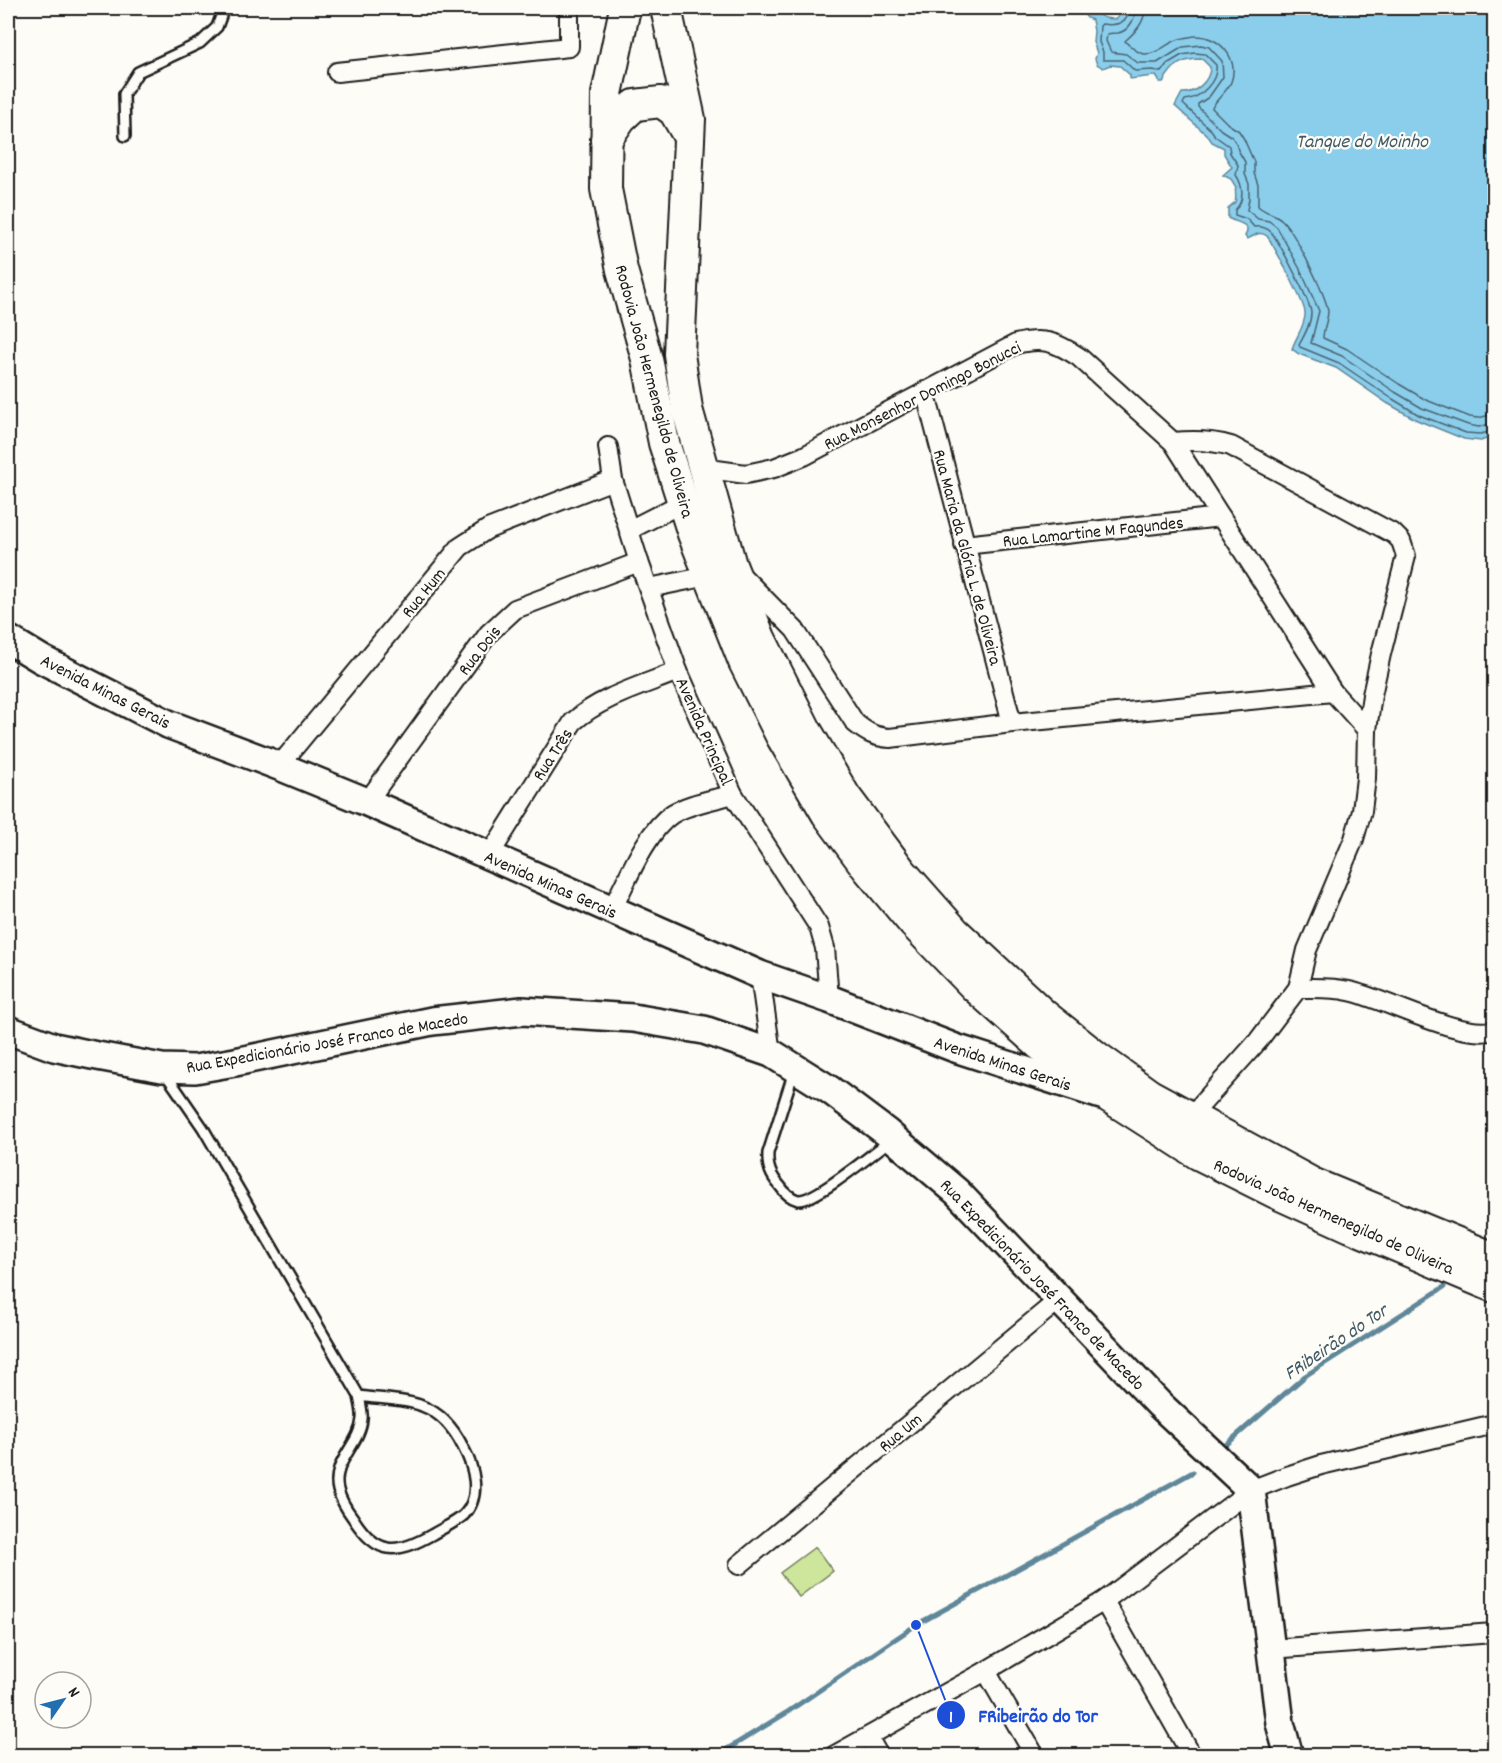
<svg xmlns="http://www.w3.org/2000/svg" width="1502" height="1763" viewBox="0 0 1502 1763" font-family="Dekko,sans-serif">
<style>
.green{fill:#cde69c;stroke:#74815c;stroke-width:1.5}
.water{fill:#8bceec;stroke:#5f8799;stroke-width:1.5}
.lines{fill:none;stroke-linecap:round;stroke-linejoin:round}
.shore{stroke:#48636f;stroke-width:1.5}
.stream{stroke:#5f8799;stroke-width:5}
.lane-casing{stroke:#1c1c1c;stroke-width:14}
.street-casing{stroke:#1c1c1c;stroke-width:22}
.secondary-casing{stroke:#1c1c1c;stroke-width:32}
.primary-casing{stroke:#1c1c1c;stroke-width:34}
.lane{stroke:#fdfcf7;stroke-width:9}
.street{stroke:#fdfcf7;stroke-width:18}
.secondary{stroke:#fdfcf7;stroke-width:27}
.primary{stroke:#fdfcf7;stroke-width:30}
.labels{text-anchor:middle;stroke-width:4.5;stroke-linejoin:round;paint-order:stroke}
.street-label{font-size:18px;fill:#1c1c1c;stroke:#fdfcf7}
.water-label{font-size:20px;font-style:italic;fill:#435a65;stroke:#fdfcf7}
.leader{fill:none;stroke:#1d4ed8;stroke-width:2}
.callout-dot{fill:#1d4ed8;stroke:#fdfcf7;stroke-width:2}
.mark-label{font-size:18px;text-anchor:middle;font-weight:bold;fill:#fff}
.callout-label{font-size:20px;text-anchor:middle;font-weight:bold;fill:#1d4ed8;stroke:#fdfcf7;stroke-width:4.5;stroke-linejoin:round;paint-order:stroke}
</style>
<rect width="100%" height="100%" fill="#fdfcf7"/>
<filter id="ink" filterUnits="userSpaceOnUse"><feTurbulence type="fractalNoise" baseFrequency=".0167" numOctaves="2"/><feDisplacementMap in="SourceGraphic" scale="12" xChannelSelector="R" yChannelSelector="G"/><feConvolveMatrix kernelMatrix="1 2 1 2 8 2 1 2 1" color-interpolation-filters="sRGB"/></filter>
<g filter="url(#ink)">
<polygon class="green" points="815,1547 833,1571 799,1597 780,1573"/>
<path class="water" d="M1073,8H1093C1099,17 1105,19 1116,19L1122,11V8H1494V436L1481,441L1464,439L1417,420L1387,403L1336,368L1299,354L1292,349C1295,338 1306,325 1305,313C1305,303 1274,246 1267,236C1259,230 1255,236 1247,239L1245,236C1253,223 1236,223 1228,218V208C1230,206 1232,205 1234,203C1238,200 1234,192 1236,187L1231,179L1223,175L1232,167L1224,154V148L1212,142L1208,136L1175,106L1182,93C1195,94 1210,81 1210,67L1202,59C1181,59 1173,65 1163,82H1160L1156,76H1153L1130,79V75L1120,66L1110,65L1103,68L1097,64L1095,59L1097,53L1093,42L1094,31L1092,20L1087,18L1080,9Z"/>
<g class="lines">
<g class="shore">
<path d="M1128,8C1129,24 1116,26 1102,24L1100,26L1099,42L1103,52V60H1123L1135,71L1153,70L1161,72L1167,64L1182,55L1195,53L1205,54L1216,65C1218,81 1201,98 1185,100L1183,104L1212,131L1215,136L1229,146L1230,153L1238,165L1236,175C1243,185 1245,201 1235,210V215L1247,219L1254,227C1261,226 1266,227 1271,232C1279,241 1311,303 1311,313C1311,324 1304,336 1299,345L1300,347L1339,363L1391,398L1419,415L1466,433L1480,434L1494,431"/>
<path d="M1135,8C1136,18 1129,31 1118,33C1114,33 1111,33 1107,34L1106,41L1111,52L1126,54L1138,63H1157L1183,47L1201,45L1209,47L1222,61L1223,77L1209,97L1198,104V107L1221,130L1232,137L1236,143L1238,150L1245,162V174L1249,184V199L1247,210L1258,219L1269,221L1277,227L1301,271L1319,311L1311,343L1342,356L1395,392L1422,408L1468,425L1479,427L1494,423"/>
<path d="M1145,8C1145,23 1135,32 1125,41C1128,45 1138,53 1144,54C1157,55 1166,44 1177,40C1182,38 1189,37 1195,36C1219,35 1240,59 1231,82C1227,92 1216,99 1212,108L1228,124L1239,131L1244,139L1254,162V173L1258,185V206C1265,213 1275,213 1282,220C1294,231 1326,295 1328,311C1328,320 1323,329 1323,338L1347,349L1399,384L1426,400L1470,417L1478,418L1494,414"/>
</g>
<g class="stream">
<polyline points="1220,1450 1305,1376 1444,1287"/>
<polyline points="716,1756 786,1713 916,1625 1193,1472"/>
</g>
<defs>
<g id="lane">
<polyline points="125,136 124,94 138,72 200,43 217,27 224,8"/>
<path d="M794,1071L768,1153C767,1167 771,1176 780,1186C784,1192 791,1198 798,1200C815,1202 876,1151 892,1139"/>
<path d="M165,1073L203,1128L359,1396C360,1403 363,1412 362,1419C360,1445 331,1462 338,1490C341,1501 347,1510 353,1518C377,1556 396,1555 433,1534C443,1528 455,1523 464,1515C482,1496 474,1467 463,1447C454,1429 441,1413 422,1406C406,1399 377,1399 359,1396"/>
</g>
<g id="street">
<polyline points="337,72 569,47 569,8"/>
<polyline points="925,391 1012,723"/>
<path d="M1173,442C1193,440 1211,440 1231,446L1394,534L1401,541L1406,556L1381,654L1372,695L1367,730L1366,778L1362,811L1354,839L1307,950L1298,988L1258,1041L1190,1117"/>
<polyline points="608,447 613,480 639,562 678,671 733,794 819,927 825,948 829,999"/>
<path d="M702,468L746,474L774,468L804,456L1016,344C1043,337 1056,342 1079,357L1173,442L1333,692L1367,730"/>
<polyline points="629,530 682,503"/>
<polyline points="964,545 1221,517"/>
<path d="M741,575L795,630L855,723C867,733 875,737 890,738L1012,723L1333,692"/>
<polyline points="649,588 708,576"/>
<polyline points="279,766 460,547 488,529 613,480"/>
<polyline points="367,802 489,633 515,609 639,562"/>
<path d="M489,856L573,722C600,697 644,685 678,671"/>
<path d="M611,911C626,883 646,831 672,814C690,803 714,800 733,794"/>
<polyline points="760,975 771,1053"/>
<path d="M1298,988C1315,988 1333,987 1349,991C1384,998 1463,1041 1494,1030"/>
<polyline points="739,1565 1060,1299"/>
<polyline points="1104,1601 1192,1756"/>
<polyline points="1270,1649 1494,1633"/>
<polyline points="986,1671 1035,1756"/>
<polyline points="868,1737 879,1756"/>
<polyline points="833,1756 986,1671 1104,1601 1251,1490 1287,1476 1321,1465 1494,1424"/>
</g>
<g id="secondary">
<polyline points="8,639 41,659 168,724 279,766 367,802 760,975 829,999 955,1048 1101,1095"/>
<polyline points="8,1030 54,1047 92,1055 162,1068 195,1069 235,1062 432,1021 522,1011 633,1018 704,1030 771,1053 830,1090 886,1132 957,1192 1159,1404 1251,1490 1280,1723 1289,1756"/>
</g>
<g id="primary">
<polyline points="625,8 607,94 606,189 622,270 647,359 664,443 693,534 744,662 781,736 827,814 867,868 914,924 975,987 1040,1045 1109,1097 1198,1154 1276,1193 1351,1227 1494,1287"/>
<polyline points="666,8 690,119 679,354 687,409 731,565 760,638 806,730 845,796 901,871 955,932 1043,1014 1097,1057 1150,1095 1312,1183 1494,1258"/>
<polyline points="606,140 621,118 635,105 661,102 674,111 689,137"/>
</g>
</defs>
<use href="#lane" class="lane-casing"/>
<use href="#street" class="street-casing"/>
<use href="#secondary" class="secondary-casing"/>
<use href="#primary" class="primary-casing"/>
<use href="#lane" class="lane"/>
<use href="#street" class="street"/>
<use href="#secondary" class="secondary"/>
<use href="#primary" class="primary"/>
</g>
</g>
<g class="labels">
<g class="street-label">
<text transform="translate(655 391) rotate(75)" y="6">Rodovia João Hermenegildo de Oliveira</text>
<text transform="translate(922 395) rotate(-27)" y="6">Rua Monsenhor Domingo Bonucci</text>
<text transform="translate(1093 531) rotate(-6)" y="6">Rua Lamartine M Fagundes</text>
<text transform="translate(968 557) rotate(75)" y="6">Rua Maria da Glória L. de Oliveira</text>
<text transform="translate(423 592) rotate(-51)" y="6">Rua Hum</text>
<text transform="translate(479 650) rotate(-52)" y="6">Rua Dois</text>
<text transform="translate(106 691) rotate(27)" y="6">Avenida Minas Gerais</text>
<text transform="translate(705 731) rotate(66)" y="6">Avenida Principal</text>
<text transform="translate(552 754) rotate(-57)" y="6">Rua Três</text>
<text transform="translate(551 884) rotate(24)" y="6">Avenida Minas Gerais</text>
<text transform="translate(327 1042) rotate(-10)" y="6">Rua Expedicionário José Franco de Macedo</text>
<text transform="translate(1003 1063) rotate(18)" y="6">Avenida Minas Gerais</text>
<text transform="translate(1334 1216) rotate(24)" y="6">Rodovia João Hermenegildo de Oliveira</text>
<text transform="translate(1043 1284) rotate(46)" y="6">Rua Expedicionário José Franco de Macedo</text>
<text transform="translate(900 1432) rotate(-40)" y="6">Rua Um</text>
</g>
<g class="water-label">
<text x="1362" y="147">Tanque do Moinho</text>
<text transform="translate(1335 1341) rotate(-34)" y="7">FRibeirão do Tor</text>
</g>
</g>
<path class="leader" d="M916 1625L951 1715"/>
<g class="callout-dot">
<circle cx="916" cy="1625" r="6"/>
<circle cx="951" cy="1715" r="15"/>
</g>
<g class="mark-label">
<text x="951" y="1722">1</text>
</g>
<g class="callout-label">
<text x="1038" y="1722">FRibeirão do Tor</text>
</g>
<rect width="1502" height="1763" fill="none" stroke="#fdfcf7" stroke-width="30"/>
<rect x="15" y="15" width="1472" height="1733" fill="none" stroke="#1c1c1c" stroke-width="2" filter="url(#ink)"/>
<g transform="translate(63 1700) rotate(55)"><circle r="28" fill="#fdfcf7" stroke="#a3a29f" stroke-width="1.5"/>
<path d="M0-4.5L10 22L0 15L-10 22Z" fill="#1f6fb2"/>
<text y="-9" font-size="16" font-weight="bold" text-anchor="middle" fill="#1c1c1c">N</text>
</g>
</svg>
